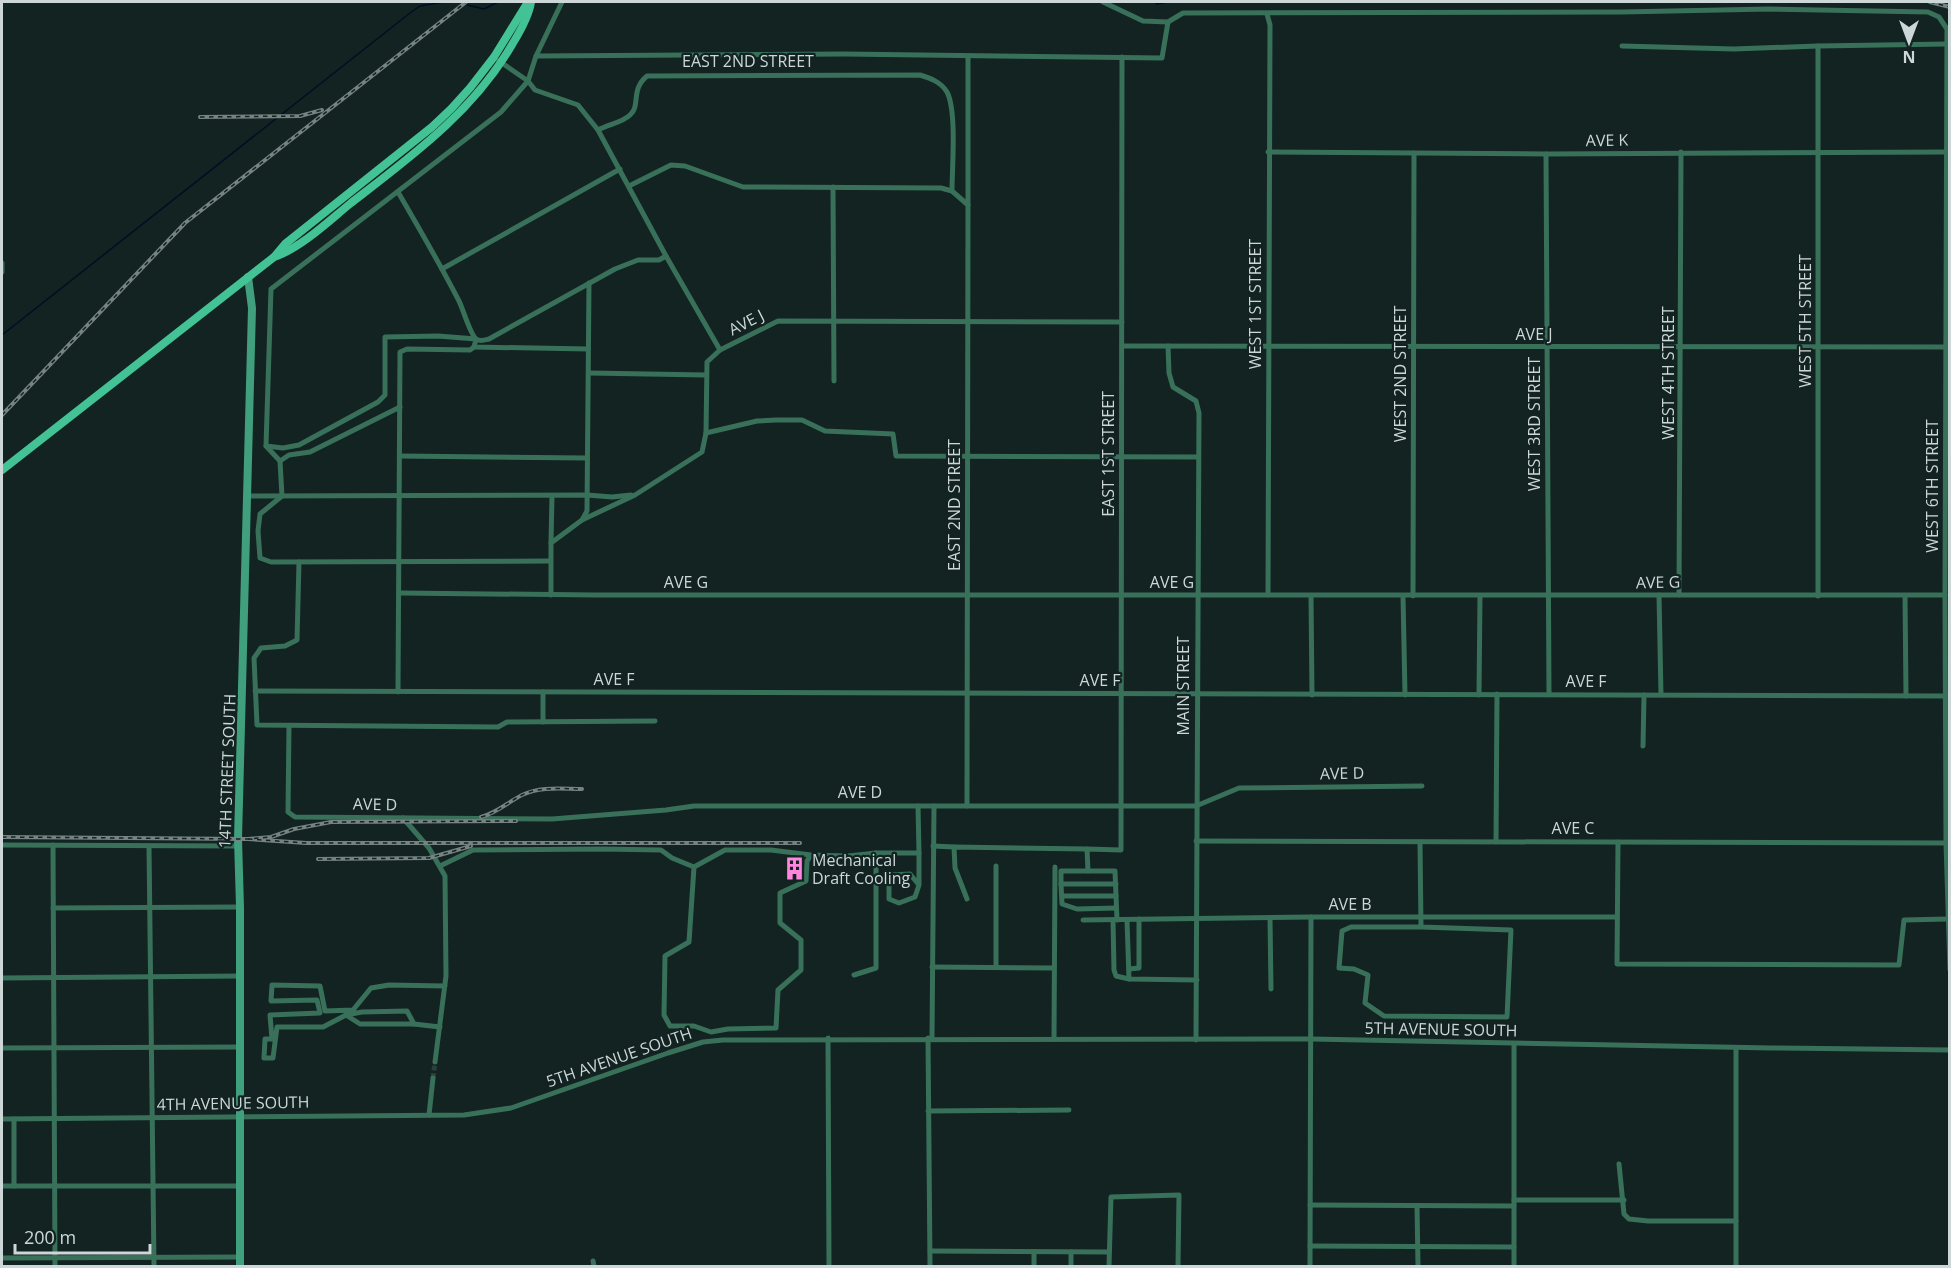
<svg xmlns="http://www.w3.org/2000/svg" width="1951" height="1268" viewBox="0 0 1951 1268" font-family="'Open Sans',sans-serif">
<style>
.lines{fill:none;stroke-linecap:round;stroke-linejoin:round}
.stream{stroke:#000e25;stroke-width:1.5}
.street-tunnel{stroke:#2e3e3d;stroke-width:5;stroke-dasharray:5 2.5;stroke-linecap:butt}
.street{stroke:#39705a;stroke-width:5}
.secondary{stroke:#409f7c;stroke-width:8}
.primary{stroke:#43c395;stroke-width:8}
.rail-casing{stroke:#768382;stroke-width:4}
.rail{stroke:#122322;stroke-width:1.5;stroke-dasharray:4.5;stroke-linecap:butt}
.labels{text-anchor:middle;stroke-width:4.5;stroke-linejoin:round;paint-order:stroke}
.street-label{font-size:16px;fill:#cdd7d7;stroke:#122322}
.poi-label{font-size:16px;fill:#cdd7d7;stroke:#122322;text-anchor:start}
</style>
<rect width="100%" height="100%" fill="#122322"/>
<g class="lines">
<g class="stream">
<polyline points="1156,2 1156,4 1164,3"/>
<polyline points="467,5 484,9 498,2"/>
<polyline points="2,335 410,13 420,6 444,2"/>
</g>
<polyline class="street-tunnel" points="433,1078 435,1062"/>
<g class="street">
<polyline points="1103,2 1143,21 1168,22 1183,13 1622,12 1769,9 1928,12 1939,17 1947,29 1945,595 1946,843 1950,970"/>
<polyline points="1267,14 1270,25 1268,595"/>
<polyline points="1622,46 1734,49 1818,46 1946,44"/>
<polyline points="1818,46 1818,596"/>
<polyline points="536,56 844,54 1162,58 1168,22"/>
<polyline points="499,61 528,81 535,90 578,105 598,130 666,256 720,350"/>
<path d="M598,130C608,124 622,123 630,115C641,106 630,90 647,76L920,75C930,78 941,82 947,92C957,111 952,168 952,191L968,205L967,806"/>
<polyline points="1268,152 1546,154 1946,152"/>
<polyline points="1546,154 1549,694"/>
<polyline points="629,186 671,165 685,166 743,187 941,188 952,191"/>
<polyline points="833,187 834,381"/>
<path d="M398,192C419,228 440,264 459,301C463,309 470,334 476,339C480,342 485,340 489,339L615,269L638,260H659L666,256"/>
<polyline points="968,205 968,56"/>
<polyline points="2,263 2,272"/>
<polyline points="442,269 620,169"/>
<polyline points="1122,346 1946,347"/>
<polyline points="1168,346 1169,373 1173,387 1196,401 1199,413 1196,1040"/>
<polyline points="589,373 706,375"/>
<polyline points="706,433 757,421 776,420 802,420 825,431 893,434 896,456 1198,457"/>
<polyline points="266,446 283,448 299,445 378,402 385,395 385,337 438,336 476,339 474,347 588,349"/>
<polyline points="400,456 587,458"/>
<polyline points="280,461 289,455 310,452 400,407"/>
<polyline points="248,496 587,495 612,497 631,495"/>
<polyline points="582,520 587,511 589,283"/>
<polyline points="551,543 552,496"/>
<polyline points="550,561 271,562 260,558 258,531 260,514 282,496 280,461 266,446 271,289 501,112 528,81 536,56 562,2"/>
<polyline points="299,562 297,640 285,646 261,648 254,658 257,725 498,727 507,722 655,721"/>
<polyline points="400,593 595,595 1945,595"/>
<polyline points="551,595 551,543 582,520 635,495 702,452 706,433 707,362 720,350 778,321 1122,322"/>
<polyline points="1659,595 1661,695"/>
<polyline points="1679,595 1681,152"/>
<polyline points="1311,596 1312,695"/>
<polyline points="1403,596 1405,695"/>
<polyline points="1413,596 1414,153"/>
<polyline points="1905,596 1906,696"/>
<polyline points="255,691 1946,696"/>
<polyline points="398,692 400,352 407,349 470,350 474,347"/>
<polyline points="543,692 543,722"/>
<polyline points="1479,695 1480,596"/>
<polyline points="289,726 288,812 295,817 552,819 666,810 694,806 1196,806 1239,788 1422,786"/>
<polyline points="1643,746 1644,695"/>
<polyline points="403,818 429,848 445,876 446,976 435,1062"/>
<polyline points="1196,841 1948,843"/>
<polyline points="1420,842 1421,927 1511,930 1507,1017 1384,1016 1365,1003 1368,975 1354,969 1339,968 1342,931 1351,927 1421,927"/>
<polyline points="1496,842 1497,694"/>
<polyline points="1618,842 1617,964 1899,965 1904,920 1948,919"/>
<polyline points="2,845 238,846"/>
<polyline points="53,845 55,1266"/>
<polyline points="149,846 154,1266"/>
<polyline points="933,846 954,847"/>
<polyline points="919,853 919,885 915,897 899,903 889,899 889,875 910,874 919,885"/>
<polyline points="811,855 771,850 725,850 694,867 689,942 665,956 664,1015 670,1026 694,1026 711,1032 728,1029 776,1028 778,990 801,970 801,940 780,923 780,893 806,881 807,861 811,855 848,856 876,853"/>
<polyline points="440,866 473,850 603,849 661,850 672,858 694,867"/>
<polyline points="996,866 996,967"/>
<polyline points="1088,871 1087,849 1121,850 1122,57"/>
<polyline points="1061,884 1062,904 1077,909 1116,908"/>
<polyline points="1116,884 1061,884 1061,871 1115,871 1117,920"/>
<polyline points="1062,896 1116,896"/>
<polyline points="967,899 955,868 954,847 1087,849"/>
<polyline points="53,908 240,907"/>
<polyline points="1270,918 1271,989"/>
<polyline points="1083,920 1311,917 1617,917"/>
<polyline points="1113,920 1114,970 1116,976 1129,979"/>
<polyline points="1127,920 1129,979 1197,980"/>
<polyline points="932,967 1054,968"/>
<polyline points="1129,969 1139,968 1139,919"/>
<polyline points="854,975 876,968 876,853 919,853 918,806"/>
<polyline points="2,978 240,976"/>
<polyline points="346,1015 360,1024 414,1024"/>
<polyline points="440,1027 414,1024 407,1011 362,1012 346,1015 323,1027 277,1027 273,1058 264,1058 265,1039 272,1039 270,1015 320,1013 317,1000 271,1001 272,985 320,986 325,1011 353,1010 371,988 389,985 445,986"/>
<polyline points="828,1038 829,1266"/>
<polyline points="928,1038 930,1266"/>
<polyline points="932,1038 934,806"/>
<polyline points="1054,1038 1055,867"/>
<polyline points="1514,1044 1514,1266"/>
<polyline points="2,1048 241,1047"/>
<polyline points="1736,1048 1736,1266"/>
<polyline points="928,1111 1069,1110"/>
<polyline points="429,1115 433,1078"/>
<polyline points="2,1119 464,1115 511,1108 668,1053 703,1042 723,1040 1311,1039 1772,1048 1950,1050"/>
<polyline points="14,1119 14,1186"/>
<polyline points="1619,1164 1624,1214 1629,1219 1648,1221 1736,1221"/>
<polyline points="2,1186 241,1186"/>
<polyline points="1514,1200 1624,1200"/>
<polyline points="1310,1205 1514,1206"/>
<polyline points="1417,1206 1418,1266"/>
<polyline points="1310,1246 1514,1247"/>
<polyline points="930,1251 1109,1252"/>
<polyline points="2,1258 240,1257"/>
<polyline points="593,1261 594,1266"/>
<polyline points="1034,1266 1034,1252"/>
<polyline points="1071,1266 1071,1252"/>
<polyline points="1109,1266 1111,1197 1179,1195 1178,1266"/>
<polyline points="1310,1266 1311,917"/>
</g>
<polyline class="secondary" points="240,1266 240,907 238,839 252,308 248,277"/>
<g class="primary">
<path d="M277,256C303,246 330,220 351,203C412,156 474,111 513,43C521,30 529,16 531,2"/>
<polyline points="2,470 274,257 285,244 432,127 451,109 470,88 494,57 528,2"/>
</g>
<defs>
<g id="rail">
<polyline points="1930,2 1950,7"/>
<polyline points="200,117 300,116 322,110"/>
<polyline points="2,415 185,223 466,2"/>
<path d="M481,817C497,813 508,802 522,795C541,786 562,789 582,789"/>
<polyline points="2,837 248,839 271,837 294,829 331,822 516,821"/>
<polyline points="248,839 306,843 800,843"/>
<polyline points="318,859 429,858 471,846"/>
</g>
</defs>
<use href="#rail" class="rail-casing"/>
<use href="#rail" class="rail"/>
</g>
<defs>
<symbol id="building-bare" viewBox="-9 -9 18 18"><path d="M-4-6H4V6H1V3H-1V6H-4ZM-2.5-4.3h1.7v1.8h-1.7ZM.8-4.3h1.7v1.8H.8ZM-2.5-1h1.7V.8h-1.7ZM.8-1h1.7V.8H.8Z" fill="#ff85df" stroke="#122322" stroke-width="2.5" paint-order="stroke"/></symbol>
</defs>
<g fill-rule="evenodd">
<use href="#building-bare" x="778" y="852" width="33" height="33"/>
</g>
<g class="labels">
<g class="street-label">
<text x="748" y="67">EAST 2ND STREET</text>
<text transform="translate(1607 140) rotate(-1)" y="6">AVE K</text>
<text transform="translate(1255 304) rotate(-90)" y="6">WEST 1ST STREET</text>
<text transform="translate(1805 321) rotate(-90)" y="6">WEST 5TH STREET</text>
<text transform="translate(746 322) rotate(-27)" y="6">AVE J</text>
<text x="1534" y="340">AVE J</text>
<text transform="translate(1668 373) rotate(-90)" y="6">WEST 4TH STREET</text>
<text transform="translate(1400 374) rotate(-90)" y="6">WEST 2ND STREET</text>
<text transform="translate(1534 424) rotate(-90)" y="6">WEST 3RD STREET</text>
<text transform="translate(1108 454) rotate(-90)" y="6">EAST 1ST STREET</text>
<text transform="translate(1932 486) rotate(-90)" y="6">WEST 6TH STREET</text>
<text transform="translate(954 505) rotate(-90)" y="6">EAST 2ND STREET</text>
<text x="686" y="588">AVE G</text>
<text x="1172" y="588">AVE G</text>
<text transform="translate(1658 582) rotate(-1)" y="6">AVE G</text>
<text x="614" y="685">AVE F</text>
<text x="1100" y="686">AVE F</text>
<text x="1586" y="687">AVE F</text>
<text transform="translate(1183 686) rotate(-90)" y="6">MAIN STREET</text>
<text transform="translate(227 771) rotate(-88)" y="6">14TH STREET SOUTH</text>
<text transform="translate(1342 773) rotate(-1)" y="6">AVE D</text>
<text x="860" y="798">AVE D</text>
<text transform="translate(375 804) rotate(1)" y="6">AVE D</text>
<text x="1573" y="834">AVE C</text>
<text x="1350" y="910">AVE B</text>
<text transform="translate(1441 1029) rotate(1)" y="6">5TH AVENUE SOUTH</text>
<text transform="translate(619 1057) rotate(-19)" y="6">5TH AVENUE SOUTH</text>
<text transform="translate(233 1103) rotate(-1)" y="6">4TH AVENUE SOUTH</text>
</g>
<g class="poi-label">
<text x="812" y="866">Mechanical<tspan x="812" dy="18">Draft Cooling</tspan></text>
</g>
</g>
<rect width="1951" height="1268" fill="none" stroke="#cdd7d7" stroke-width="6"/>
<g transform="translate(1909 42) rotate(180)" stroke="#122322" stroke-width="4.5" paint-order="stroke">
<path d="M0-4.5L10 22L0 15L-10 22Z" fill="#cdd7d7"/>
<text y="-9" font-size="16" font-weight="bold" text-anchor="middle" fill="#cdd7d7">N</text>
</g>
<path d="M15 1244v9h135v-9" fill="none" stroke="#cdd7d7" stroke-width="3"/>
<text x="24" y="1244" font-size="18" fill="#cdd7d7" stroke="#122322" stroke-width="4.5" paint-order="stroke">200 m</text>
</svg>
